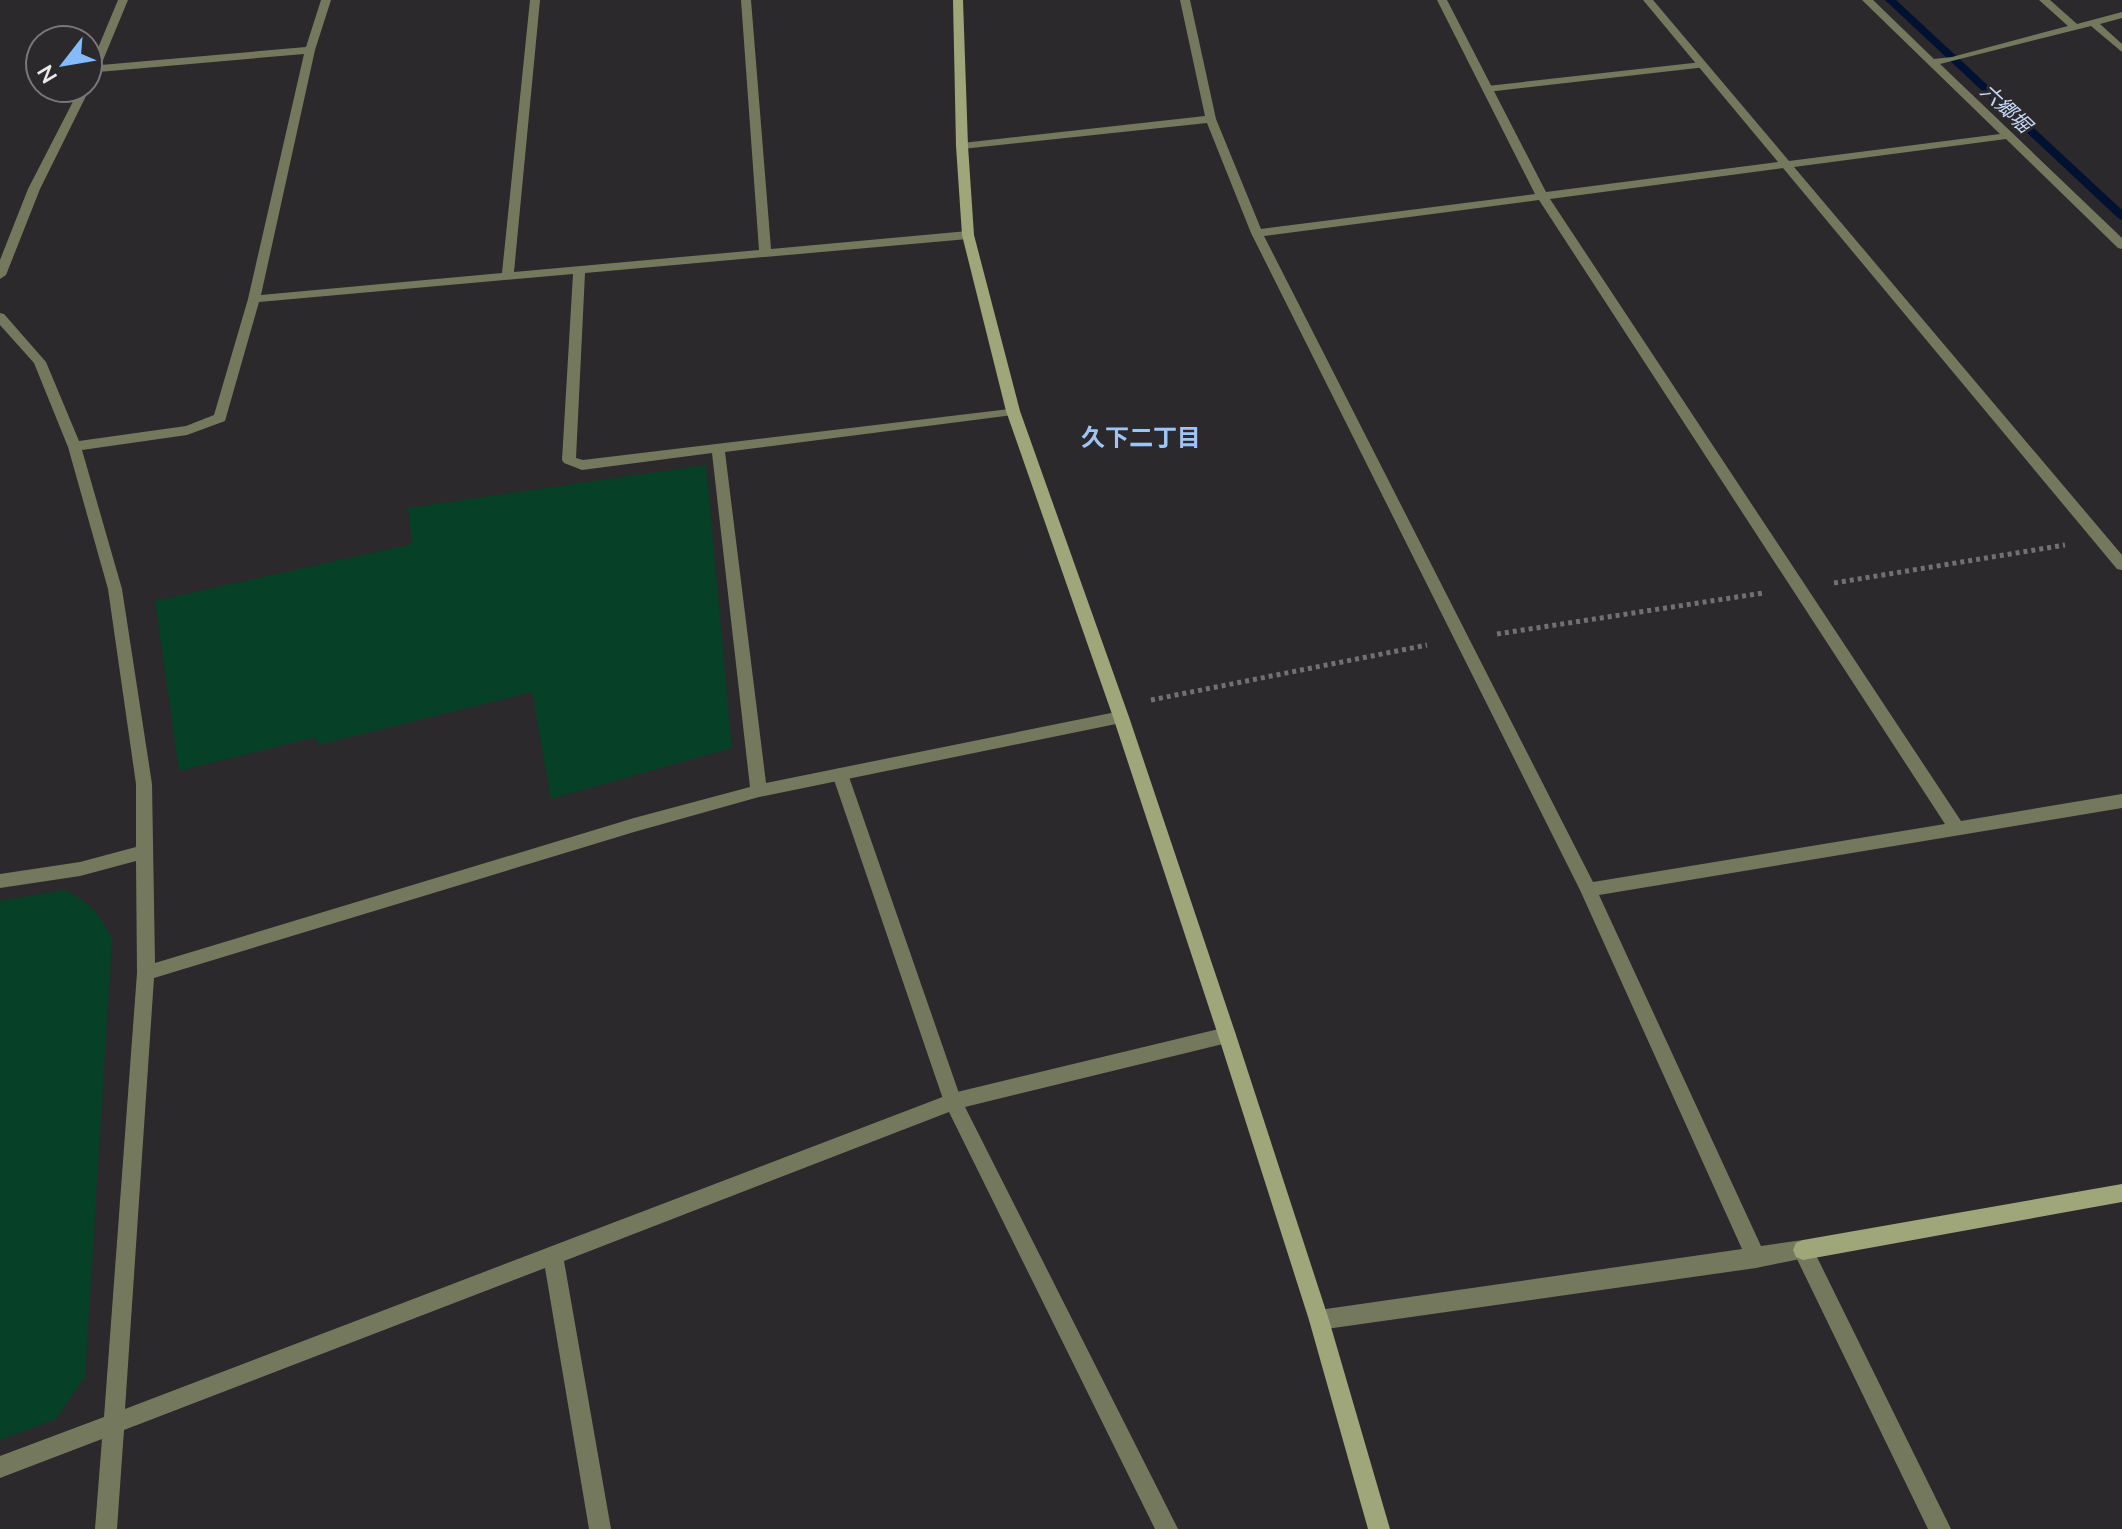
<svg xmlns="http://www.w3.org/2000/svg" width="2122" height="1529" viewBox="0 0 2122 1529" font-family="'Nunito Sans','Noto Sans JP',sans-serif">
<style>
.green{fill:#054027}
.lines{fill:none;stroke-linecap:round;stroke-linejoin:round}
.stream{fill:#001132;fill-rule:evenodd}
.path{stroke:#737073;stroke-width:5;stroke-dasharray:4 4;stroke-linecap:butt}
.lane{fill:#74795e;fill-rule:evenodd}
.street{fill:#74795e;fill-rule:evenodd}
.secondary{fill:#9ea67a;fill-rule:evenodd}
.labels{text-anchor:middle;stroke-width:6;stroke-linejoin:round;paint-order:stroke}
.far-water-label{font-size:20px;font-style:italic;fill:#c5d9f8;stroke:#2c292c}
.neighbourhood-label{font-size:24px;font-weight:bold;fill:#9dc5f5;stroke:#2c292c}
</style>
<rect width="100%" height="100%" fill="#2c292c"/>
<g class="green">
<polygon points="706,465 732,748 551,799 532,692 318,745 316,737 179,771 155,601 412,544 408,508"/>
<path d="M65,890C90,902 100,914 112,939L85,1377L56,1419L0,1440V901Z"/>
</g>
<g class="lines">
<polygon class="stream" points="1885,0 1896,0 2122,210 2122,220 2118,218"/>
<g class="path">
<polyline points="1834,583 2065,545"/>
<polyline points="1497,634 1763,593"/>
<polyline points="1151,700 1427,645"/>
</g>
<g class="lane">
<polygon points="1702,62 1707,65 1706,67 1487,92 1482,89 1487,86"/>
<polygon points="840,768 846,770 848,774 962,1102 960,1108 953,1111 946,1108 944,1102 832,774 834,770"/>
<polygon points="1803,1240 1810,1243 1951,1529 1928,1529 1796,1257 1793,1250 1796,1243"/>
</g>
<g class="street">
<path d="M118,0H128L101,65L306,47L321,0H331L315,50L261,295L502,273L530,0H540L514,272L759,250L741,0H751L771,249L968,231L974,235L968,239L585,273L576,458L583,460L1018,408L1020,411L1013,415L725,452L766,783L1121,711L1129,717L1121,723L759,797L634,832L154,978L125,1409L953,1093L1227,1027L1233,1029L1236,1035L1233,1041L1227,1043L965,1107L1178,1529H1155L949,1112L564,1261L611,1529H589L545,1268L124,1430L117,1529H95L102,1439L0,1478V1456L104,1417L137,973L136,861L80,876L0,888V874L80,862L136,847V784L108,589L68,447L34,363L0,325V313L4,314L46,362L79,441L186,426L214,415L248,299L304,54L98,72L95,79H88V72ZM573,274L562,460L564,463L582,470L712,453L750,787L634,818L155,963L152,784L122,589L82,450L187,435L225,421L259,302Z"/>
<path d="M1180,0H1190L1216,119L1261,229L1535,194L1437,0H1447L1546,192L1778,162L1643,0H1653L1789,161L2000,134L1862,0H1873L1934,59L1952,57L2068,26L2039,0H2050L2077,24L2122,12V18L2100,24L2122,44V52L2091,26L1940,64L2122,238V249L2118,248L2006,139L1794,167L2122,555V570L2117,569L1783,168L1550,199L1961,821L2122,794V808L1599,895L1761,1246L1803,1240L1810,1243L1813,1250L1810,1257L1756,1268L1319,1330L1312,1327L1309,1320L1312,1313L1319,1310L1742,1249L1580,890L1251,233L1207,123L962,149L956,146L962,143L1205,116ZM1539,200L1945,824L1593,882L1264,236Z"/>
<polygon points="89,86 90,88 40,189 6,275 0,279 0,260 28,189 80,88 88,88"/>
</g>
<g class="secondary">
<polygon points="953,0 963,0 968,146 974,235 1020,411 1129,717 1236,1035 1329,1320 1390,1529 1368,1529 1309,1320 1218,1035 1113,717 1006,411 962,235 956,146"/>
<polygon points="2122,1184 2122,1202 1803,1260 1796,1257 1793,1250 1796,1243 1803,1240"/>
</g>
</g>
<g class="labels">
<g class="far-water-label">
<text transform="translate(2006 108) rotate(43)" y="7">六郷堀</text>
</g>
<g class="neighbourhood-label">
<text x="1141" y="446">久下二丁目</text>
</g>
</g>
<g transform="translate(64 64) rotate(239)"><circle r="38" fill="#2c292c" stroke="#787678" stroke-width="2"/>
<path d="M0-6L14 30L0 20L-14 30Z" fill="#85bbfb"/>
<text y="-12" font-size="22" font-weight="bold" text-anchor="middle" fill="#ebe9eb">N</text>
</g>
</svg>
